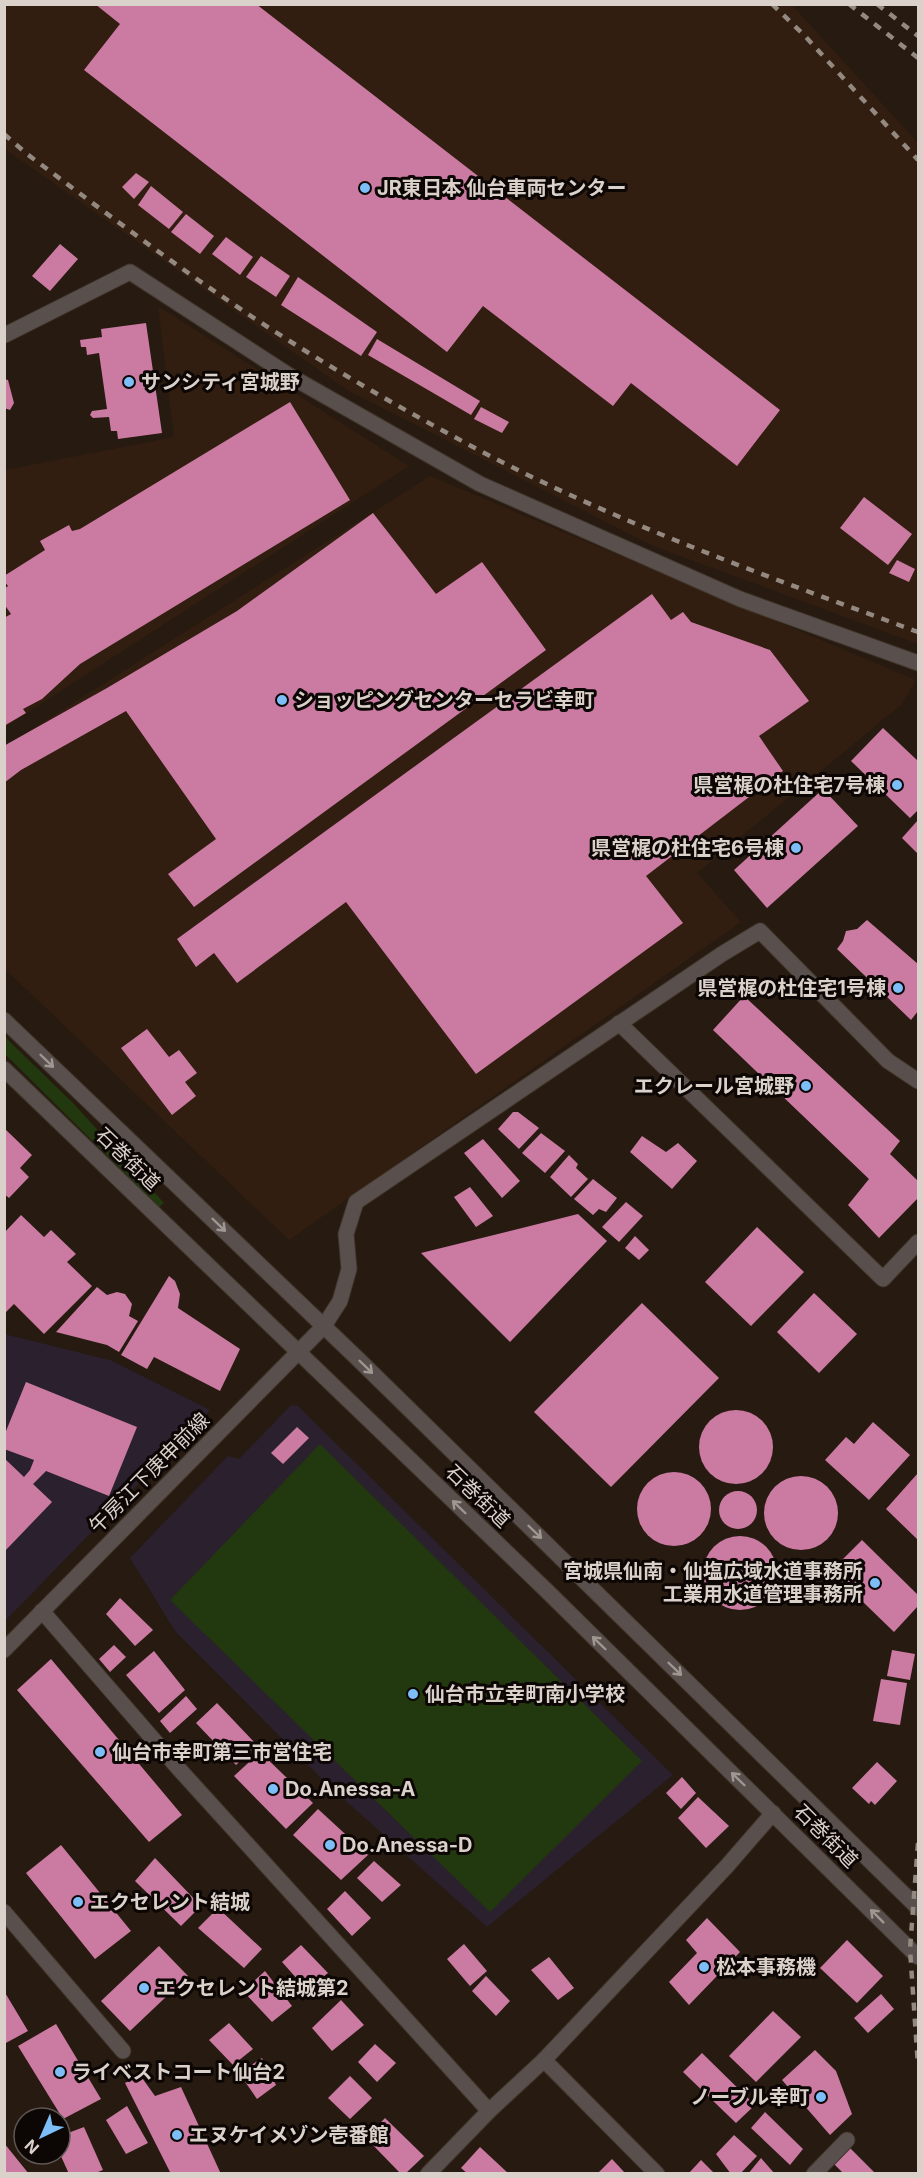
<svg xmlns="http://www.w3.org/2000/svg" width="923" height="2178" viewBox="0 0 923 2178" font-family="Inter,'Noto Sans JP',sans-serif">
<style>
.built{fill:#311e10}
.education{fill:#2b202d}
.green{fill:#22380e}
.building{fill:#cb7aa2}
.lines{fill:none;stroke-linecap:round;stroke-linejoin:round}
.minor-casing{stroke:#40342a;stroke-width:17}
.minor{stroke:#59504d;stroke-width:15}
.rail{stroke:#948981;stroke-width:4.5;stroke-dasharray:8 8;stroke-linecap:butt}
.oneway{stroke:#a09792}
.poi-dot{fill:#7dbef9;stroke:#0c0604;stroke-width:2}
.labels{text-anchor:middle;stroke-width:6;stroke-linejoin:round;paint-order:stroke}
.poi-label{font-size:20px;font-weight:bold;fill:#dbd1cb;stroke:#0c0604;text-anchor:start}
.street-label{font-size:20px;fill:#dbd1cb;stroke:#0c0604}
</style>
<rect width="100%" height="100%" fill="#271a10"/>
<g class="built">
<polygon points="4,5 792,5 918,143 918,644 653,546 347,390 5,149"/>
<polygon points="158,306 409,466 5,727 5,470 174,437"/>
<polygon points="430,476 916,680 902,704 697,873 741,922 289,1240 5,969 4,747"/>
</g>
<g class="education">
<polygon points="4,1334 110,1360 210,1410 5,1621"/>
<polygon points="291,1405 298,1406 673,1775 487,1927 328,1785 175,1631 130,1558 228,1456 239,1459"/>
</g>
<g class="green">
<polygon points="5,1037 73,1103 164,1203 159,1207 5,1054"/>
<polygon points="320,1444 642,1761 490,1912 170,1600"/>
</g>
<g class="building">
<polygon points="95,4 256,4 780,410 737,466 631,383 613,406 483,306 447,352 84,70 120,24"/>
<polygon points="136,173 149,182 134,199 122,187"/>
<polygon points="151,186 183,212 169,229 138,205"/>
<polygon points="186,214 214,236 200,254 171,232"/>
<polygon points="226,237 253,257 240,275 212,254"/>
<polygon points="60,244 78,259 50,291 32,276"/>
<polygon points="261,256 290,276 276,297 246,277"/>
<polygon points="298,277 377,332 361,356 281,305"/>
<polygon points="146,323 162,433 118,439 117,431 111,431 109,417 93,418 90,415 92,411 107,409 99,353 87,355 86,347 81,347 80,340 102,337 101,329"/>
<polygon points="377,339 480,401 471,415 368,355"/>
<polygon points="4,379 8,380 14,403 10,410 4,408"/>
<polygon points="290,402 350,500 80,664 42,699 23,709 26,713 4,726 4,618 11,614 4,604 4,589 8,586 4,581 4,576 45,550 40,541 69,525 72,531 80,529"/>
<polygon points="481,407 509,422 502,433 474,419"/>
<polygon points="864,497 912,534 888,565 840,528"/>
<polygon points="373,513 436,594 482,562 546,650 194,907 168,874 216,839 126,711 21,770 4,783 4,746 9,743 107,688 237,611"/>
<polygon points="897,560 915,569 909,582 889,573"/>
<polygon points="652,594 671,620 683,612 691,622 770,650 809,701 759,736 783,771 646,876 683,923 476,1074 346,902 237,983 214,953 196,967 177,939"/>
<polygon points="883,728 918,761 918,810 910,818 851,761"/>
<polygon points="823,789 858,826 767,908 734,870"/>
<polygon points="918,820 918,854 902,838"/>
<polygon points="867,920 918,964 918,1011 911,1020 837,949 843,941 846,931 857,929"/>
<polygon points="744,996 900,1141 890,1154 918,1181 918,1198 879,1238 848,1205 869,1179 713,1030"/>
<polygon points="147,1029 169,1057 179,1050 197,1073 185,1082 196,1096 172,1115 121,1048"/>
<polygon points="513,1112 518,1112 539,1128 519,1149 498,1129"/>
<polygon points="4,1128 32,1155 20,1168 29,1177 9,1198 4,1194"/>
<polygon points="541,1133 565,1151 545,1173 522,1153"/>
<polygon points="642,1136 666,1152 678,1143 697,1161 672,1189 630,1152"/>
<polygon points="483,1139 520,1181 502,1198 464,1153"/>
<polygon points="569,1155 578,1164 576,1168 588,1179 571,1197 550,1177"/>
<polygon points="593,1179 617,1198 606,1212 599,1209 593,1215 574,1199"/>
<polygon points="470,1187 493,1216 476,1227 454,1197"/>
<polygon points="626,1202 643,1216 619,1242 602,1227"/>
<polygon points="578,1214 607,1241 510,1342 421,1253"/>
<polygon points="21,1215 44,1237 51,1230 76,1254 67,1262 92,1286 44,1334 14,1304 4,1314 4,1233"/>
<polygon points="757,1227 804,1272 751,1326 705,1282"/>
<polygon points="635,1236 649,1250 639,1260 625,1248"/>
<polygon points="169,1276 175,1281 180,1294 178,1308 240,1349 220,1391 154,1357 147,1369 121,1355"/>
<polygon points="97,1287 107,1295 117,1292 125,1294 132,1304 129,1316 138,1321 119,1352 107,1345 56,1332"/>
<polygon points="814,1293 857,1334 819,1373 777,1332"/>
<polygon points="642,1303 719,1378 611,1487 534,1412"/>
<polygon points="26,1382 137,1427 109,1496 46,1471 33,1484 52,1502 4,1552 4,1458 24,1477 30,1470 34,1460 4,1449 4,1436"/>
<circle cx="736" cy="1447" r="37"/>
<polygon points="873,1422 910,1455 869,1500 825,1460 846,1437 854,1444"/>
<polygon points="297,1427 309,1438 283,1464 271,1453"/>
<circle cx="674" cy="1509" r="37"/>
<polygon points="918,1473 918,1540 886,1509"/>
<circle cx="801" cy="1513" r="37"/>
<circle cx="738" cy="1510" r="19"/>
<circle cx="740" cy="1573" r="37"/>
<polygon points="862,1540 918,1595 918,1606 894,1632 831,1571"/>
<polygon points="120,1598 153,1630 135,1646 106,1614"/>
<polygon points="114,1645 126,1657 110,1672 99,1659"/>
<polygon points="892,1650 915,1654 910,1680 887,1676"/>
<polygon points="154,1651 185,1690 159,1713 126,1675"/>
<polygon points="51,1659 182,1815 149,1842 17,1690"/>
<polygon points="881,1679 907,1683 900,1725 873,1721"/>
<polygon points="186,1696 197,1709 170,1733 160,1721"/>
<polygon points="217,1703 257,1745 236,1765 196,1723"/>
<polygon points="260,1752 313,1803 286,1829 234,1776"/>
<polygon points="877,1762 897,1781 875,1805 871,1801 869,1804 852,1788"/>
<polygon points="682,1777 696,1793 681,1809 666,1793"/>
<polygon points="698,1797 729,1826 706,1848 678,1818"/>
<polygon points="318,1809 368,1855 341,1880 293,1835"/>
<polygon points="61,1845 131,1931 95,1959 26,1873"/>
<polygon points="155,1858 201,1906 181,1926 135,1881"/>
<polygon points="374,1861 401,1885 382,1902 357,1878"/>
<polygon points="345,1891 371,1918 352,1936 327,1909"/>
<polygon points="218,1908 262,1949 244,1968 198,1928"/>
<polygon points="707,1918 740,1952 689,2005 669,1982 697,1953 686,1940"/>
<polygon points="847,1940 883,1976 857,2003 820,1968"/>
<polygon points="464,1944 487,1971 470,1986 447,1959"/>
<polygon points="301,1945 328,1973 307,1990 282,1962"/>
<polygon points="159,1946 188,1976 130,2031 101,2001"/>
<polygon points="549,1957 574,1988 558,2000 531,1970"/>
<polygon points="265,1971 292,2006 272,2022 243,1991"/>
<polygon points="486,1976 510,2001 496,2016 472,1991"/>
<polygon points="4,1991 28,2031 4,2044"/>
<polygon points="881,1994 894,2009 868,2033 854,2018"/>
<polygon points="341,2000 364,2025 332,2051 312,2028"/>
<polygon points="773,2011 801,2037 756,2082 729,2056"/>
<polygon points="229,2023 253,2049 233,2065 209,2040"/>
<polygon points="56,2024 101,2099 63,2119 18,2046"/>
<polygon points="375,2044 396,2063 377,2082 358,2062"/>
<polygon points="815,2050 836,2071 852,2114 830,2135 782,2080"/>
<polygon points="702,2053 755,2105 736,2123 683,2072"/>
<polygon points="262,2058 276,2085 257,2099 239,2073"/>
<polygon points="140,2075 155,2096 181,2087 221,2174 171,2174 125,2083"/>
<polygon points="350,2076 372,2098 350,2119 328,2098"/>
<polygon points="127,2106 148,2143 126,2154 106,2120"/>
<polygon points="765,2112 803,2149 790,2165 751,2128"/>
<polygon points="385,2118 424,2156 405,2174 401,2174 366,2138"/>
<polygon points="84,2127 103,2170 93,2174 69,2174 60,2154 60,2136"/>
<polygon points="734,2135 757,2156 740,2174 731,2174 716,2154"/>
<polygon points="4,2143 29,2174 4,2174"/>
<polygon points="480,2147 509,2174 468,2174 461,2168"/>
<polygon points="850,2148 874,2172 872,2174 844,2174 834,2164"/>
<polygon points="761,2158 775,2174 748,2174"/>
<polygon points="612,2159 626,2174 597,2174"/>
<polygon points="701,2160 715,2174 688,2174"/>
</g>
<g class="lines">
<defs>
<g id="minor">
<polyline points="5,335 130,272 290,376 480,484 740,599 918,663"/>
<polyline points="4,1020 359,1360 918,1908"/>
<polyline points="619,1023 883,1279 918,1242"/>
<polyline points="4,1069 548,1592 918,1957"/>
<polyline points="42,1611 179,1769 489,2111"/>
<polyline points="4,1650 324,1326 340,1301 349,1269 346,1234 356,1202 722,954 760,931 888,1061 918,1081"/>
<polyline points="4,1912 123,2051"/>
<polyline points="544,2060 657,2174"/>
<polyline points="428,2174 489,2111 544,2060 727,1866 773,1813"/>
<polyline points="814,2174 847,2140"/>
</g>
</defs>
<use href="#minor" class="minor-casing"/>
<use href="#minor" class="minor"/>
<g class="rail">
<polyline points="772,4 804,35 918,160"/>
<polyline points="849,4 918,58"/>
<polyline points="877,4 918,36"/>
<path d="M4,134L27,154C90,201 153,249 217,293C295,347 378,396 462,441C607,520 764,575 918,632"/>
<polyline points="918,1843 910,1949 918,2066"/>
</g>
</g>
<defs><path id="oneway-shaft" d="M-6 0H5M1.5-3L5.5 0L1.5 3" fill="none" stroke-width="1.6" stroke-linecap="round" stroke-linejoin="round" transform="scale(1.5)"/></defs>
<g class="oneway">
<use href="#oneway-shaft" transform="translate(47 1061) rotate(44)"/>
<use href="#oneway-shaft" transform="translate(219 1225) rotate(44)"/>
<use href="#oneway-shaft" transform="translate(366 1367) rotate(44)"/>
<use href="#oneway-shaft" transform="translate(459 1507) rotate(-136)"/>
<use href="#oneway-shaft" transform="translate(535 1532) rotate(44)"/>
<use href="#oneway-shaft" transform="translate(599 1643) rotate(-136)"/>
<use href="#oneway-shaft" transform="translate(675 1669) rotate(44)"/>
<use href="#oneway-shaft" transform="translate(738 1779) rotate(-136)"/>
<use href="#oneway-shaft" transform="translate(877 1916) rotate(-135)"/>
</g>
<g class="poi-dot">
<circle cx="365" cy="188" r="6"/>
<circle cx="129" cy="382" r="6"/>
<circle cx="282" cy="700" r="6"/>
<circle cx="897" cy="785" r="6"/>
<circle cx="796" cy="848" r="6"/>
<circle cx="898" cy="988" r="6"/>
<circle cx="806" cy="1086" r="6"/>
<circle cx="875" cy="1583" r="6"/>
<circle cx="413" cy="1694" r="6"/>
<circle cx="100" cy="1752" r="6"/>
<circle cx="273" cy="1789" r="6"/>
<circle cx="330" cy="1845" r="6"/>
<circle cx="78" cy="1902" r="6"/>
<circle cx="704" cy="1967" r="6"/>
<circle cx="144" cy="1988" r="6"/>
<circle cx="60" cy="2072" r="6"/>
<circle cx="821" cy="2097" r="6"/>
<circle cx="177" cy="2135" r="6"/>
</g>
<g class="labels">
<g class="poi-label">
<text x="377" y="195">JR東日本 仙台車両センター</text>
<text x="141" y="389">サンシティ宮城野</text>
<text x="294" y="707">ショッピングセンターセラビ幸町</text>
<text x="885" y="792" text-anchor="end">県営梶の杜住宅7号棟</text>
<text x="784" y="855" text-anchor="end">県営梶の杜住宅6号棟</text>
<text x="886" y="995" text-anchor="end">県営梶の杜住宅1号棟</text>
<text x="794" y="1093" text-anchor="end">エクレール宮城野</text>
<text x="863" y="1578" text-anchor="end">宮城県仙南・仙塩広域水道事務所<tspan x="863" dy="23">工業用水道管理事務所</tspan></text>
<text x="425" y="1701">仙台市立幸町南小学校</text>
<text x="112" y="1759">仙台市幸町第三市営住宅</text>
<text x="285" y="1796">Do.Anessa-A</text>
<text x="342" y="1852">Do.Anessa-D</text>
<text x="90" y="1909">エクセレント結城</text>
<text x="716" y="1974">松本事務機</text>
<text x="156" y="1995">エクセレント結城第2</text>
<text x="72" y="2079">ライベストコート仙台2</text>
<text x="809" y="2104" text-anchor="end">ノーブル幸町</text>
<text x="189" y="2142">エヌケイメゾン壱番館</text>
</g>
<g class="street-label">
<text transform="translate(128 1159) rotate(44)" y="7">石巻街道</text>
<text transform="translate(149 1473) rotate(-45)" y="7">午房江下庚申前線</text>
<text transform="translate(478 1496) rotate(44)" y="7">石巻街道</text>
<text transform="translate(826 1836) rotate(45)" y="7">石巻街道</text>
</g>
</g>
<rect width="923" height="2178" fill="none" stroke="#dbd1cb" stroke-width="12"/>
<g transform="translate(42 2136) rotate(224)"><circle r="28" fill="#0c0604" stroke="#5f5754" stroke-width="1.5"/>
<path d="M0-4.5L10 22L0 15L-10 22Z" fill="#7dbef9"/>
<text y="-9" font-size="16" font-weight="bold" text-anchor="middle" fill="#dbd1cb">N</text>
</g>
</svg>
